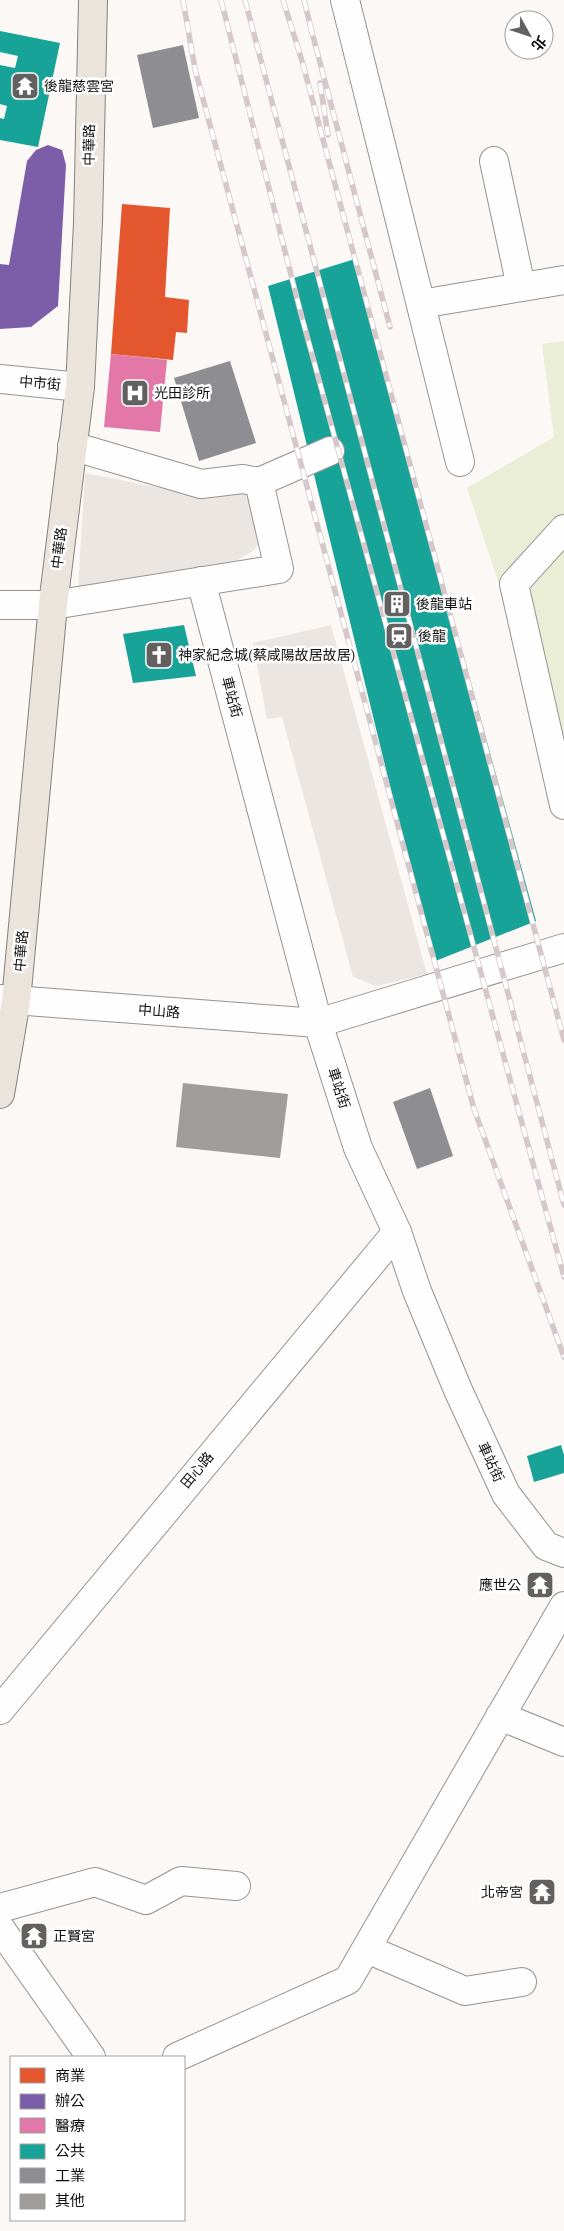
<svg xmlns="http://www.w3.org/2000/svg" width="564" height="2231" viewBox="0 0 564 2231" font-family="'Source Serif 4','Noto Sans TC',serif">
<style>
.green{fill:#eaeed7}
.plaza{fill:#ebe6e1}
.shops{fill:#e4572e}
.offices{fill:#7b5ea7}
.health{fill:#e377a8}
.public{fill:#17a398}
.industry{fill:#8d8d92}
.building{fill:#9f9c9a}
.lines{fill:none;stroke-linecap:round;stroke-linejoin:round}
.minor-casing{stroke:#959493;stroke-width:30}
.major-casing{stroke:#838180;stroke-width:30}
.minor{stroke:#fefefe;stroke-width:28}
.major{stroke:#ebe4dc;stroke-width:28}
.rail-casing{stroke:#d6c7ca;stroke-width:5.5}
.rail{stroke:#fff;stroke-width:4;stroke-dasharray:11;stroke-linecap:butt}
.labels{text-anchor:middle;stroke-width:5;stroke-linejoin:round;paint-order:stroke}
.poi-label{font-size:14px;fill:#0f0f0f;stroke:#fff;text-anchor:start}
.street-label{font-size:14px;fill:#0f0f0f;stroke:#fff}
</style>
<rect width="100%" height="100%" fill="#fbf8f5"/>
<polygon class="green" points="564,341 564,779 467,488 554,437 542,344"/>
<g class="plaza">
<polygon points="85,473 196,495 242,491 253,500 259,543 253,551 232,563 208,565 129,582 78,589"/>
<polygon points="331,625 427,974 376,986 353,977 282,717 267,719 253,643"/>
</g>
<polygon class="shops" points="122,204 170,208 165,297 189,300 187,333 176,332 173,360 111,354"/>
<polygon class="offices" points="48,145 62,150 66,165 58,306 31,327 0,329 0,264 9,265 27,161 36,150"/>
<polygon class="health" points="111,354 167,360 160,432 104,427"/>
<g class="public">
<polygon points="0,31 60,43 38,147 0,140 0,118 4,119 7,106 0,104 0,65 15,68 18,56 0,52"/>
<polygon points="355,259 536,921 433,962 268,286"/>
<polygon points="184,625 196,676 133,683 123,634"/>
<polygon points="561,1445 564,1455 564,1473 534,1482 527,1456"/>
</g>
<g class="industry">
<polygon points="183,45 199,118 153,128 137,55"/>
<polygon points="230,361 256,443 199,461 174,378"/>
<polygon points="430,1088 453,1156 417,1169 393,1102"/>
</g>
<polygon class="building" points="183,1083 288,1094 280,1158 176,1147"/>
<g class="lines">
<defs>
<g id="minor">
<polyline points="345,0 460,462"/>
<polyline points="494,161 521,287"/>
<polyline points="421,304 564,280"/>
<polyline points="0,379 80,387"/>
<polyline points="259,482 330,451"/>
<polyline points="564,529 514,584 564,805"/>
<polyline points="201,581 318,1023 358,1148 397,1232 417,1291 458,1390 506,1494 546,1546 564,1553"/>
<polyline points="0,605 53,605 279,569 259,482 243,479 201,484 72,446"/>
<polyline points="0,999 318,1023 564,948"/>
<polyline points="0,1710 397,1232"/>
<polyline points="500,1716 564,1742"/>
<polyline points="0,1908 95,1882 146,1900 181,1881 236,1886"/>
<polyline points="0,1928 91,2057"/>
<polyline points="367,1949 465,1991 522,1982"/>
<polyline points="177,2057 348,1980 564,1606"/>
</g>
<polyline id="major" points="0,1094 16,1001 53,605 80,387 88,223 93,0"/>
</defs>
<use href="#minor" class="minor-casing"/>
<use href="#major" class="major-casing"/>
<use href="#minor" class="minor"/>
<use href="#major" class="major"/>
<defs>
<g id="rail">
<polyline points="183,0 195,69 474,1109 564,1357"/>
<polyline points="221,0 301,314 564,1277"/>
<polyline points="245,0 564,1205"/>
<polyline points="283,0 302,61 564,1040"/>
<polyline points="304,0 312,32"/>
<polyline points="310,25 390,327"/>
<polyline points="320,83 328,135"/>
</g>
</defs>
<use href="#rail" class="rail-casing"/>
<use href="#rail" class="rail"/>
</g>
<defs>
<symbol id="temple-square" viewBox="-11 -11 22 22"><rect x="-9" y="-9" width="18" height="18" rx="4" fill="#626160" stroke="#fff"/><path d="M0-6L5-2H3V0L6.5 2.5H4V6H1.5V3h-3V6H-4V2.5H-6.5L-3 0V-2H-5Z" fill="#fff"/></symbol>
<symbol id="hospital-square" viewBox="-11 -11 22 22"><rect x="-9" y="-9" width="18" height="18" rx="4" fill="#626160" stroke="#fff"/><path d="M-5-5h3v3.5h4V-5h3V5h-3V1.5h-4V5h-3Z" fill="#fff"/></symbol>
<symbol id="building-square" viewBox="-11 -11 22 22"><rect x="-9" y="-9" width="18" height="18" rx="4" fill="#626160" stroke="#fff"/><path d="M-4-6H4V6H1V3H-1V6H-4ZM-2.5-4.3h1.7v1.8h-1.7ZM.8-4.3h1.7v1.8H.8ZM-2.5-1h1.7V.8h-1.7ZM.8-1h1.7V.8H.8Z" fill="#fff"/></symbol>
<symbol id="station-square" viewBox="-11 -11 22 22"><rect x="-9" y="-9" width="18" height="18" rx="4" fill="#626160" stroke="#fff"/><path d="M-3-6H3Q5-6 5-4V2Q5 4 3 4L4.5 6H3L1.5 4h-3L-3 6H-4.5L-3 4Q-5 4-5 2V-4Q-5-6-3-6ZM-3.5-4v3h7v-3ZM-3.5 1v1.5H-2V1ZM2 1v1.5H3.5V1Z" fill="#fff"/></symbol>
<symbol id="church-square" viewBox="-11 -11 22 22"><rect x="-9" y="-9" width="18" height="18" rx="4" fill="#626160" stroke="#fff"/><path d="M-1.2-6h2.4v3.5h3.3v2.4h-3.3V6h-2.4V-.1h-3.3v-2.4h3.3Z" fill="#fff"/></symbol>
</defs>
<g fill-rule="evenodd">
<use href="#temple-square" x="9" y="70" width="32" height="32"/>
<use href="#hospital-square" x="119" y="377" width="32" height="32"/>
<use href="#building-square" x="381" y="588" width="32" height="32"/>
<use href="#station-square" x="383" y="620" width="32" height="32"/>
<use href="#church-square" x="143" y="639" width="32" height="32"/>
<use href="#temple-square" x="524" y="1569" width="32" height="32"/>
<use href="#temple-square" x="526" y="1876" width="32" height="32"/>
<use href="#temple-square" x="18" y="1920" width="32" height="32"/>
</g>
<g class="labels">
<g class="poi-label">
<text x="44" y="91">後龍慈雲宮</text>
<text x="154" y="398">光田診所</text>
<text x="416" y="609">後龍車站</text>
<text x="418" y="641">後龍</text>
<text x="178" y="660">神家紀念城(蔡咸陽故居故居)</text>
<text x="521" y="1590" text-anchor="end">應世公</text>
<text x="523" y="1897" text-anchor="end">北帝宮</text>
<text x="53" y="1941">正賢宮</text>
</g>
<g class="street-label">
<text transform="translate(89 145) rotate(-89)" y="5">中華路</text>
<text transform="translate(40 383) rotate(5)" y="5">中市街</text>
<text transform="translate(59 548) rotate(-83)" y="5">中華路</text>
<text transform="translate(232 697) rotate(75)" y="5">車站街</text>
<text transform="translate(21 951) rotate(-85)" y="5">中華路</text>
<text transform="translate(159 1011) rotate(4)" y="5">中山路</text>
<text transform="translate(339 1088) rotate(72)" y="5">車站街</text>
<text transform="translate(491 1462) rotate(65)" y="5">車站街</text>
<text transform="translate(197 1470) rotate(-50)" y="5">田心路</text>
</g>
</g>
<rect x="10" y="2056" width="175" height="165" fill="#ffffff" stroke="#9f9f9f"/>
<rect x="20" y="2068" width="25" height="15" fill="#e4572e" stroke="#9f9f9f"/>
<text x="55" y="2081" font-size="15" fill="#0f0f0f">商業</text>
<rect x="20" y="2094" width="25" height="15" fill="#7b5ea7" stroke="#9f9f9f"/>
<text x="55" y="2106" font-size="15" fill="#0f0f0f">辦公</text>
<rect x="20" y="2118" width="25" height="15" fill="#e377a8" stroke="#9f9f9f"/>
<text x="55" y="2131" font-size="15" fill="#0f0f0f">醫療</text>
<rect x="20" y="2144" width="25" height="15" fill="#17a398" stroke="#9f9f9f"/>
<text x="55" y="2156" font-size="15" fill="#0f0f0f">公共</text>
<rect x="20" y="2168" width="25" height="15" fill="#8d8d92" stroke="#9f9f9f"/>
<text x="55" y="2181" font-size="15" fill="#0f0f0f">工業</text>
<rect x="20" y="2194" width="25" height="15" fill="#9f9c9a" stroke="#9f9f9f"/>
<text x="55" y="2206" font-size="15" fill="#0f0f0f">其他</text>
<g transform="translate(529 35) rotate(130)"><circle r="24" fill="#ffffff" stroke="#9f9f9f"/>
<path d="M0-4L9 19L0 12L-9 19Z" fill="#626160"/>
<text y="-8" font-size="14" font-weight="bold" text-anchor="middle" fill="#0f0f0f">北</text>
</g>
</svg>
